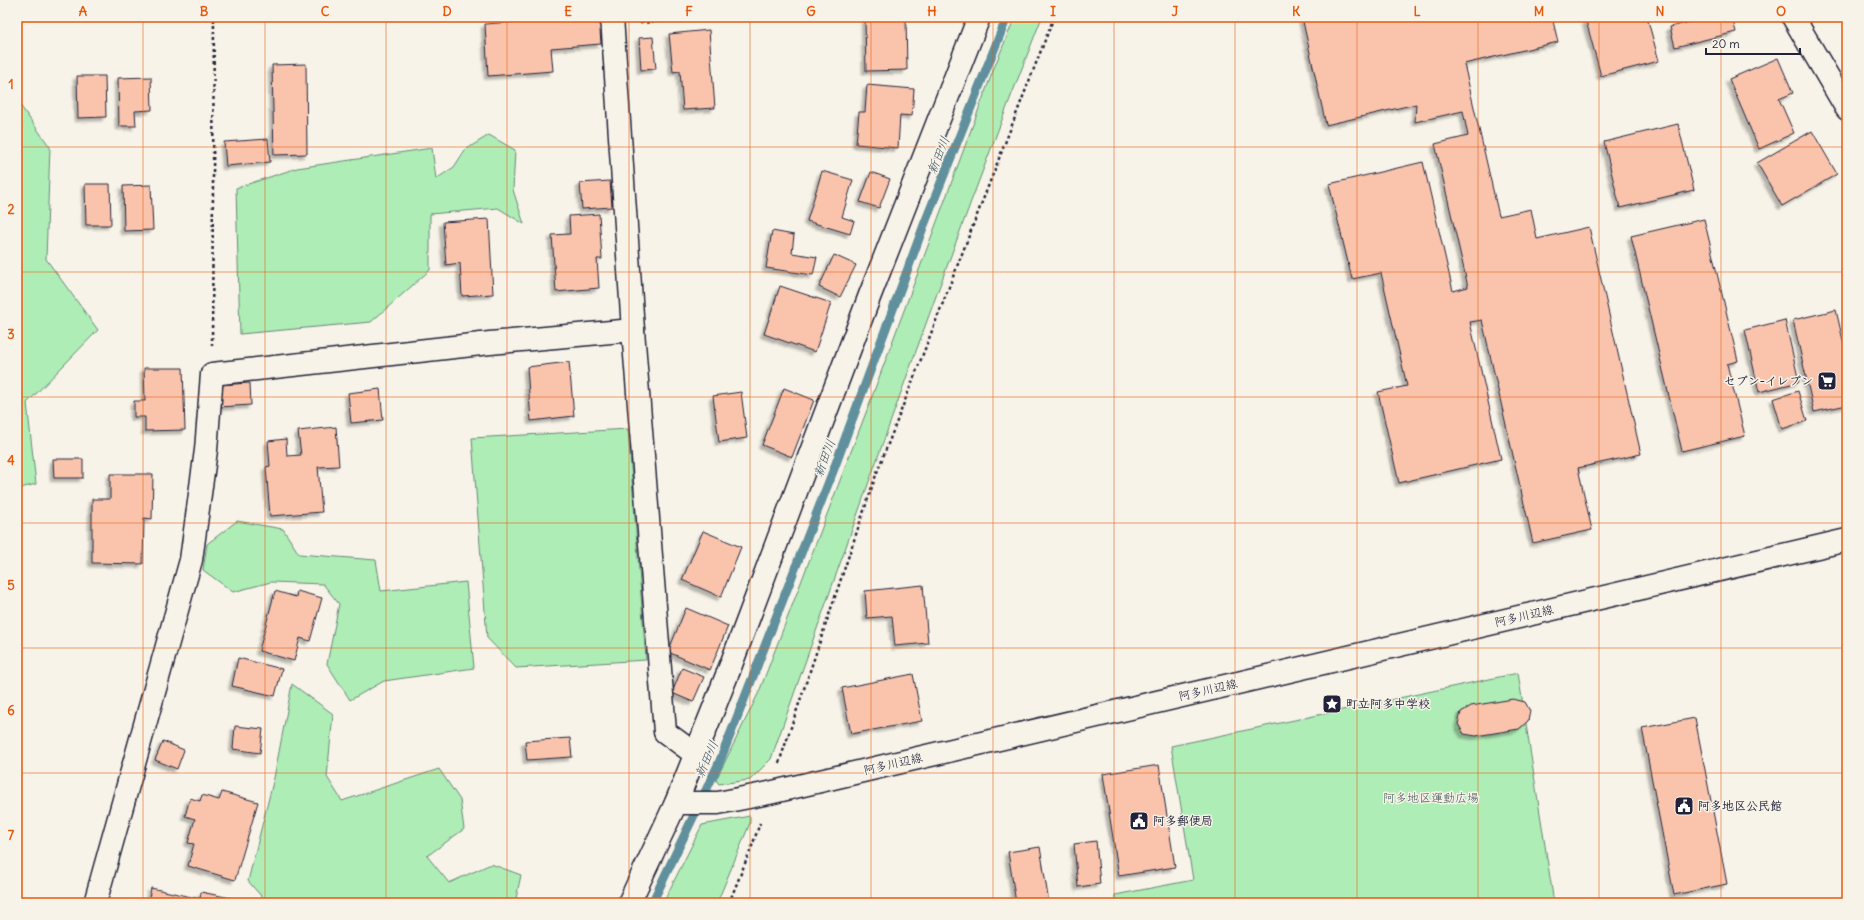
<svg xmlns="http://www.w3.org/2000/svg" width="1864" height="920" viewBox="0 0 1864 920" font-family="Delius,'Klee One',sans-serif">
<style>
.green{fill:#aeedb5;stroke:#688878}
.lines{fill:none;stroke-linecap:round;stroke-linejoin:round}
.stream{stroke:#60909d;stroke-width:9}
.building{fill:#fac4ac;stroke:#22223b;filter:url(#shadow)}
.minor-casing{stroke:#22223b;stroke-width:25}
.tertiary-casing{stroke:#22223b;stroke-width:25}
.secondary-casing{stroke:#22223b;stroke-width:25}
.trunk-casing{stroke:#22223b;stroke-width:25}
.path{stroke:#22223b;stroke-width:2.5;stroke-dasharray:3 3;stroke-linecap:butt}
.minor{stroke:#f7f3e8;stroke-width:22}
.tertiary{stroke:#f7f3e8;stroke-width:22}
.secondary{stroke:#f7f3e8;stroke-width:22}
.trunk{stroke:#f7f3e8;stroke-width:22}
.grid{fill:none;stroke:#e8590c;stroke-width:1;stroke-opacity:0.55}
.labels{text-anchor:middle;stroke-width:3;stroke-linejoin:round;paint-order:stroke}
.poi-label{font-size:12px;font-weight:bold;fill:#22223b;stroke:#f7f3e8;text-anchor:start}
.street-label{font-size:12px;fill:#22223b;stroke:#f7f3e8}
.park-label{font-size:12px;fill:#45555a;stroke:#f7f3e8}
.water-label{font-size:13px;font-style:italic;fill:#41596c;stroke:#f7f3e8}
.neatline{fill:none;stroke:#e8590c;stroke-width:1.5}
.grid-label{font-size:13px;text-anchor:middle;font-weight:bold;fill:#e8590c}
</style>
<defs>
<filter id="shadow"><feDropShadow dx="-3.5" dy="3.5" stdDeviation="1" flood-color="#0004"/></filter>
</defs>
<rect width="100%" height="100%" fill="#f7f3e8"/>
<filter id="ink" filterUnits="userSpaceOnUse"><feTurbulence type="fractalNoise" baseFrequency=".025" numOctaves="2"/><feDisplacementMap in="SourceGraphic" scale="8" xChannelSelector="R" yChannelSelector="G"/><feConvolveMatrix kernelMatrix="1 2 1 2 8 2 1 2 1" color-interpolation-filters="sRGB"/></filter>
<g filter="url(#ink)">
<g class="green">
<path d="M1015,17H1042C945,262 859,510 771,759L750,780L719,784L716,780L759,692L867,410L994,68Z"/>
<polygon points="17,101 50,147 46,259 98,330 27,403 36,484 17,489"/>
<polygon points="489,135 515,150 513,190 524,224 498,208 430,214 430,270 371,322 240,334 236,188 297,168 432,148 436,179 454,167 465,150"/>
<polygon points="628,429 646,660 516,668 487,638 472,438"/>
<polygon points="237,521 283,529 299,554 376,560 381,591 466,582 474,668 384,681 350,700 327,664 339,604 323,584 271,582 233,592 203,570 207,544"/>
<polygon points="1518,673 1554,903 1115,903 1115,895 1193,880 1171,746"/>
<polygon points="292,684 333,714 327,777 342,801 439,769 460,800 464,829 427,856 449,883 491,864 521,875 515,903 267,903 248,881 274,778"/>
<polygon points="750,816 750,823 717,903 663,903 702,825"/>
</g>
<g class="lines">
<polyline class="stream" points="652,903 719,763 738,715 835,466 924,225 1007,17"/>
</g>
<g class="building">
<polygon points="579,17 599,17 601,44 551,48 553,71 488,76 485,24"/>
<polygon points="865,17 906,17 907,70 866,71"/>
<polygon points="1302,17 1552,17 1558,42 1464,64 1499,216 1531,209 1537,239 1589,227 1641,454 1578,468 1592,530 1533,543 1482,320 1470,322 1501,459 1399,483 1378,392 1407,386 1381,273 1352,279 1329,184 1423,162 1453,291 1468,287 1435,144 1468,136 1463,111 1415,122 1416,104 1326,125"/>
<polygon points="1585,17 1647,17 1659,61 1601,76"/>
<polygon points="1709,17 1732,17 1736,32 1675,47 1670,27"/>
<polygon points="709,30 715,108 683,110 680,71 673,72 669,34"/>
<polygon points="653,37 656,69 641,70 639,38"/>
<polygon points="1778,58 1793,93 1779,99 1794,133 1759,149 1729,79"/>
<polygon points="306,64 307,154 274,155 272,65"/>
<polygon points="77,76 105,76 106,117 78,118"/>
<polygon points="151,77 152,110 135,111 136,126 119,126 118,78"/>
<polygon points="867,85 914,89 912,116 900,115 898,148 856,144 859,112 865,112"/>
<polygon points="1678,124 1694,190 1620,208 1604,142"/>
<polygon points="1812,131 1837,174 1782,206 1757,163"/>
<polygon points="268,139 270,162 226,166 224,142"/>
<polygon points="822,171 853,180 842,217 854,221 850,234 807,221"/>
<polygon points="871,172 890,179 879,208 860,202"/>
<polygon points="610,181 612,207 582,209 580,183"/>
<polygon points="85,184 110,184 111,225 86,225"/>
<polygon points="151,185 153,230 124,231 123,186"/>
<polygon points="599,214 602,259 597,259 599,288 556,292 552,235 570,234 569,216"/>
<polygon points="489,219 493,294 462,296 460,263 446,265 443,222"/>
<polygon points="1704,219 1738,361 1727,364 1745,436 1682,451 1631,236"/>
<polygon points="772,231 794,235 792,253 817,257 813,275 766,268"/>
<polygon points="834,255 856,265 840,297 819,287"/>
<polygon points="780,286 831,303 815,352 764,334"/>
<polygon points="1836,310 1847,358 1847,405 1814,412 1793,320"/>
<polygon points="1785,320 1799,382 1759,392 1745,330"/>
<polygon points="569,362 574,416 531,421 527,367"/>
<polygon points="144,368 183,368 185,430 145,431 145,417 134,417 134,401 145,401"/>
<polygon points="250,383 251,405 219,407 218,385"/>
<polygon points="784,388 814,400 792,457 762,445"/>
<polygon points="380,389 383,420 351,423 348,393"/>
<polygon points="1798,391 1807,421 1782,429 1773,399"/>
<polygon points="741,392 747,438 719,442 713,396"/>
<polygon points="336,427 339,466 318,467 322,512 270,516 266,467 270,466 268,441 286,439 287,456 301,455 298,431"/>
<polygon points="53,459 83,459 83,478 54,478"/>
<polygon points="110,474 153,474 152,519 144,518 143,564 92,563 92,499 110,499"/>
<polygon points="703,531 741,547 721,597 682,580"/>
<polygon points="923,585 928,643 895,646 892,616 867,618 865,591"/>
<polygon points="275,591 296,597 297,591 322,598 310,641 300,638 294,661 259,651"/>
<polygon points="686,608 728,626 710,670 668,652"/>
<polygon points="238,658 282,669 275,696 232,686"/>
<polygon points="682,668 704,677 693,702 672,693"/>
<polygon points="913,674 922,721 851,734 842,688"/>
<polygon points="1513,699 1525,702 1530,711 1528,721 1519,729 1476,736 1464,734 1458,724 1461,712 1471,706"/>
<polygon points="1695,718 1727,884 1674,895 1642,728"/>
<polygon points="235,726 263,729 260,753 233,749"/>
<polygon points="570,738 572,757 527,760 525,741"/>
<polygon points="163,741 184,750 177,769 155,760"/>
<polygon points="1159,765 1175,867 1119,876 1103,774"/>
<polygon points="222,792 258,802 235,880 188,866 194,844 188,843 195,819 185,816 190,798 200,801 202,795 219,800"/>
<polygon points="1096,841 1100,884 1078,887 1074,844"/>
<polygon points="1040,847 1049,903 1016,903 1008,852"/>
<polygon points="151,888 200,899 201,892 240,900 239,903 148,903"/>
</g>
<g class="lines">
<defs>
<g id="minor">
<polyline points="612,17 633,330 665,732 695,754"/>
<polyline points="676,803 729,670"/>
<polyline points="95,903 191,560 206,450 212,374 490,343 633,330"/>
</g>
<polyline id="tertiary" points="729,670 870,295 979,17"/>
<polyline id="secondary" points="629,903 676,803 718,803 769,793 1847,540"/>
<polyline id="trunk" points="1793,17 1847,109"/>
</defs>
<use href="#minor" class="minor-casing"/>
<use href="#tertiary" class="tertiary-casing"/>
<use href="#secondary" class="secondary-casing"/>
<use href="#trunk" class="trunk-casing"/>
<g class="path">
<polyline points="640,23 702,17"/>
<polyline points="212,346 214,17"/>
<polyline points="779,763 876,475 1054,17"/>
<polyline points="729,903 752,846 760,823"/>
</g>
<use href="#minor" class="minor"/>
<use href="#tertiary" class="tertiary"/>
<use href="#secondary" class="secondary"/>
<use href="#trunk" class="trunk"/>
</g>
</g>
<path class="grid" d="M143,17V903M265,17V903M386,17V903M507,17V903M629,17V903M750,17V903M871,17V903M993,17V903M1114,17V903M1235,17V903M1357,17V903M1478,17V903M1599,17V903M1721,17V903M17,147H1847M17,272H1847M17,397H1847M17,523H1847M17,648H1847M17,773H1847"/>
<defs>
<symbol id="supermarket-square" viewBox="-11 -11 22 22"><rect x="-9" y="-9" width="18" height="18" rx="4" fill="#22223b" stroke="#f7f3e8"/><path d="M-6-5.5h2.5l.6 2H6L4.5 2H-2.5L-4.4-4H-6ZM-1.5 3.2a1.3 1.3 0 1 0 .1 0ZM3 3.2a1.3 1.3 0 1 0 .1 0Z" fill="#fff"/></symbol>
<symbol id="sight-square" viewBox="-11 -11 22 22"><rect x="-9" y="-9" width="18" height="18" rx="4" fill="#22223b" stroke="#f7f3e8"/><path d="M0-6L1.8-2.2L6-1.7L2.9 1.2L3.7 5.4L0 3.3L-3.7 5.4L-2.9 1.2L-6-1.7L-1.8-2.2Z" fill="#fff"/></symbol>
<symbol id="civic-square" viewBox="-11 -11 22 22"><rect x="-9" y="-9" width="18" height="18" rx="4" fill="#22223b" stroke="#f7f3e8"/><path d="M-.6-6.5H3V-4.5H.6V-3L4-1V1h2V6H-6V1h2V-1L-.6-3ZM-1.2 2.5V6h2.4V2.5Z" fill="#fff"/></symbol>
</defs>
<g fill-rule="evenodd">
<use href="#supermarket-square" x="1816" y="370" width="22" height="22"/>
<use href="#sight-square" x="1321" y="693" width="22" height="22"/>
<use href="#civic-square" x="1673" y="795" width="22" height="22"/>
<use href="#civic-square" x="1128" y="810" width="22" height="22"/>
</g>
<g class="labels">
<g class="poi-label">
<text x="1813" y="385" text-anchor="end">セブン-イレブン</text>
<text x="1346" y="708">町立阿多中学校</text>
<text x="1698" y="810">阿多地区公民館</text>
<text x="1153" y="825">阿多郵便局</text>
</g>
<g class="street-label">
<text transform="translate(1524 616) rotate(-13)" y="4">阿多川辺線</text>
<text transform="translate(1208 690) rotate(-13)" y="4">阿多川辺線</text>
<text transform="translate(893 764) rotate(-13)" y="4">阿多川辺線</text>
</g>
<g class="park-label">
<text x="1431" y="802">阿多地区運動広場</text>
</g>
<g class="water-label">
<text transform="translate(938 155) rotate(-68)" y="5">新田川</text>
<text transform="translate(824 458) rotate(-69)" y="5">新田川</text>
<text transform="translate(706 759) rotate(-66)" y="5">新田川</text>
</g>
</g>
<rect width="1864" height="920" fill="none" stroke="#f7f3e8" stroke-width="44"/>
<path d="M1706 48v6h94v-6" fill="none" stroke="#22223b" stroke-width="2"/>
<text x="1712" y="48" font-size="12" fill="#22223b" stroke="#f7f3e8" stroke-width="3" paint-order="stroke">20 m</text>
<rect x="22" y="22" width="1820" height="876" class="neatline"/>
<g class="grid-label">
<text x="83" y="16">A</text>
<text x="204" y="16">B</text>
<text x="325" y="16">C</text>
<text x="447" y="16">D</text>
<text x="568" y="16">E</text>
<text x="689" y="16">F</text>
<text x="811" y="16">G</text>
<text x="932" y="16">H</text>
<text x="1053" y="16">I</text>
<text x="1175" y="16">J</text>
<text x="1296" y="16">K</text>
<text x="1417" y="16">L</text>
<text x="1539" y="16">M</text>
<text x="1660" y="16">N</text>
<text x="1781" y="16">O</text>
<text x="11" y="89">1</text>
<text x="11" y="214">2</text>
<text x="11" y="339">3</text>
<text x="11" y="465">4</text>
<text x="11" y="590">5</text>
<text x="11" y="715">6</text>
<text x="11" y="840">7</text>
</g>
</svg>
